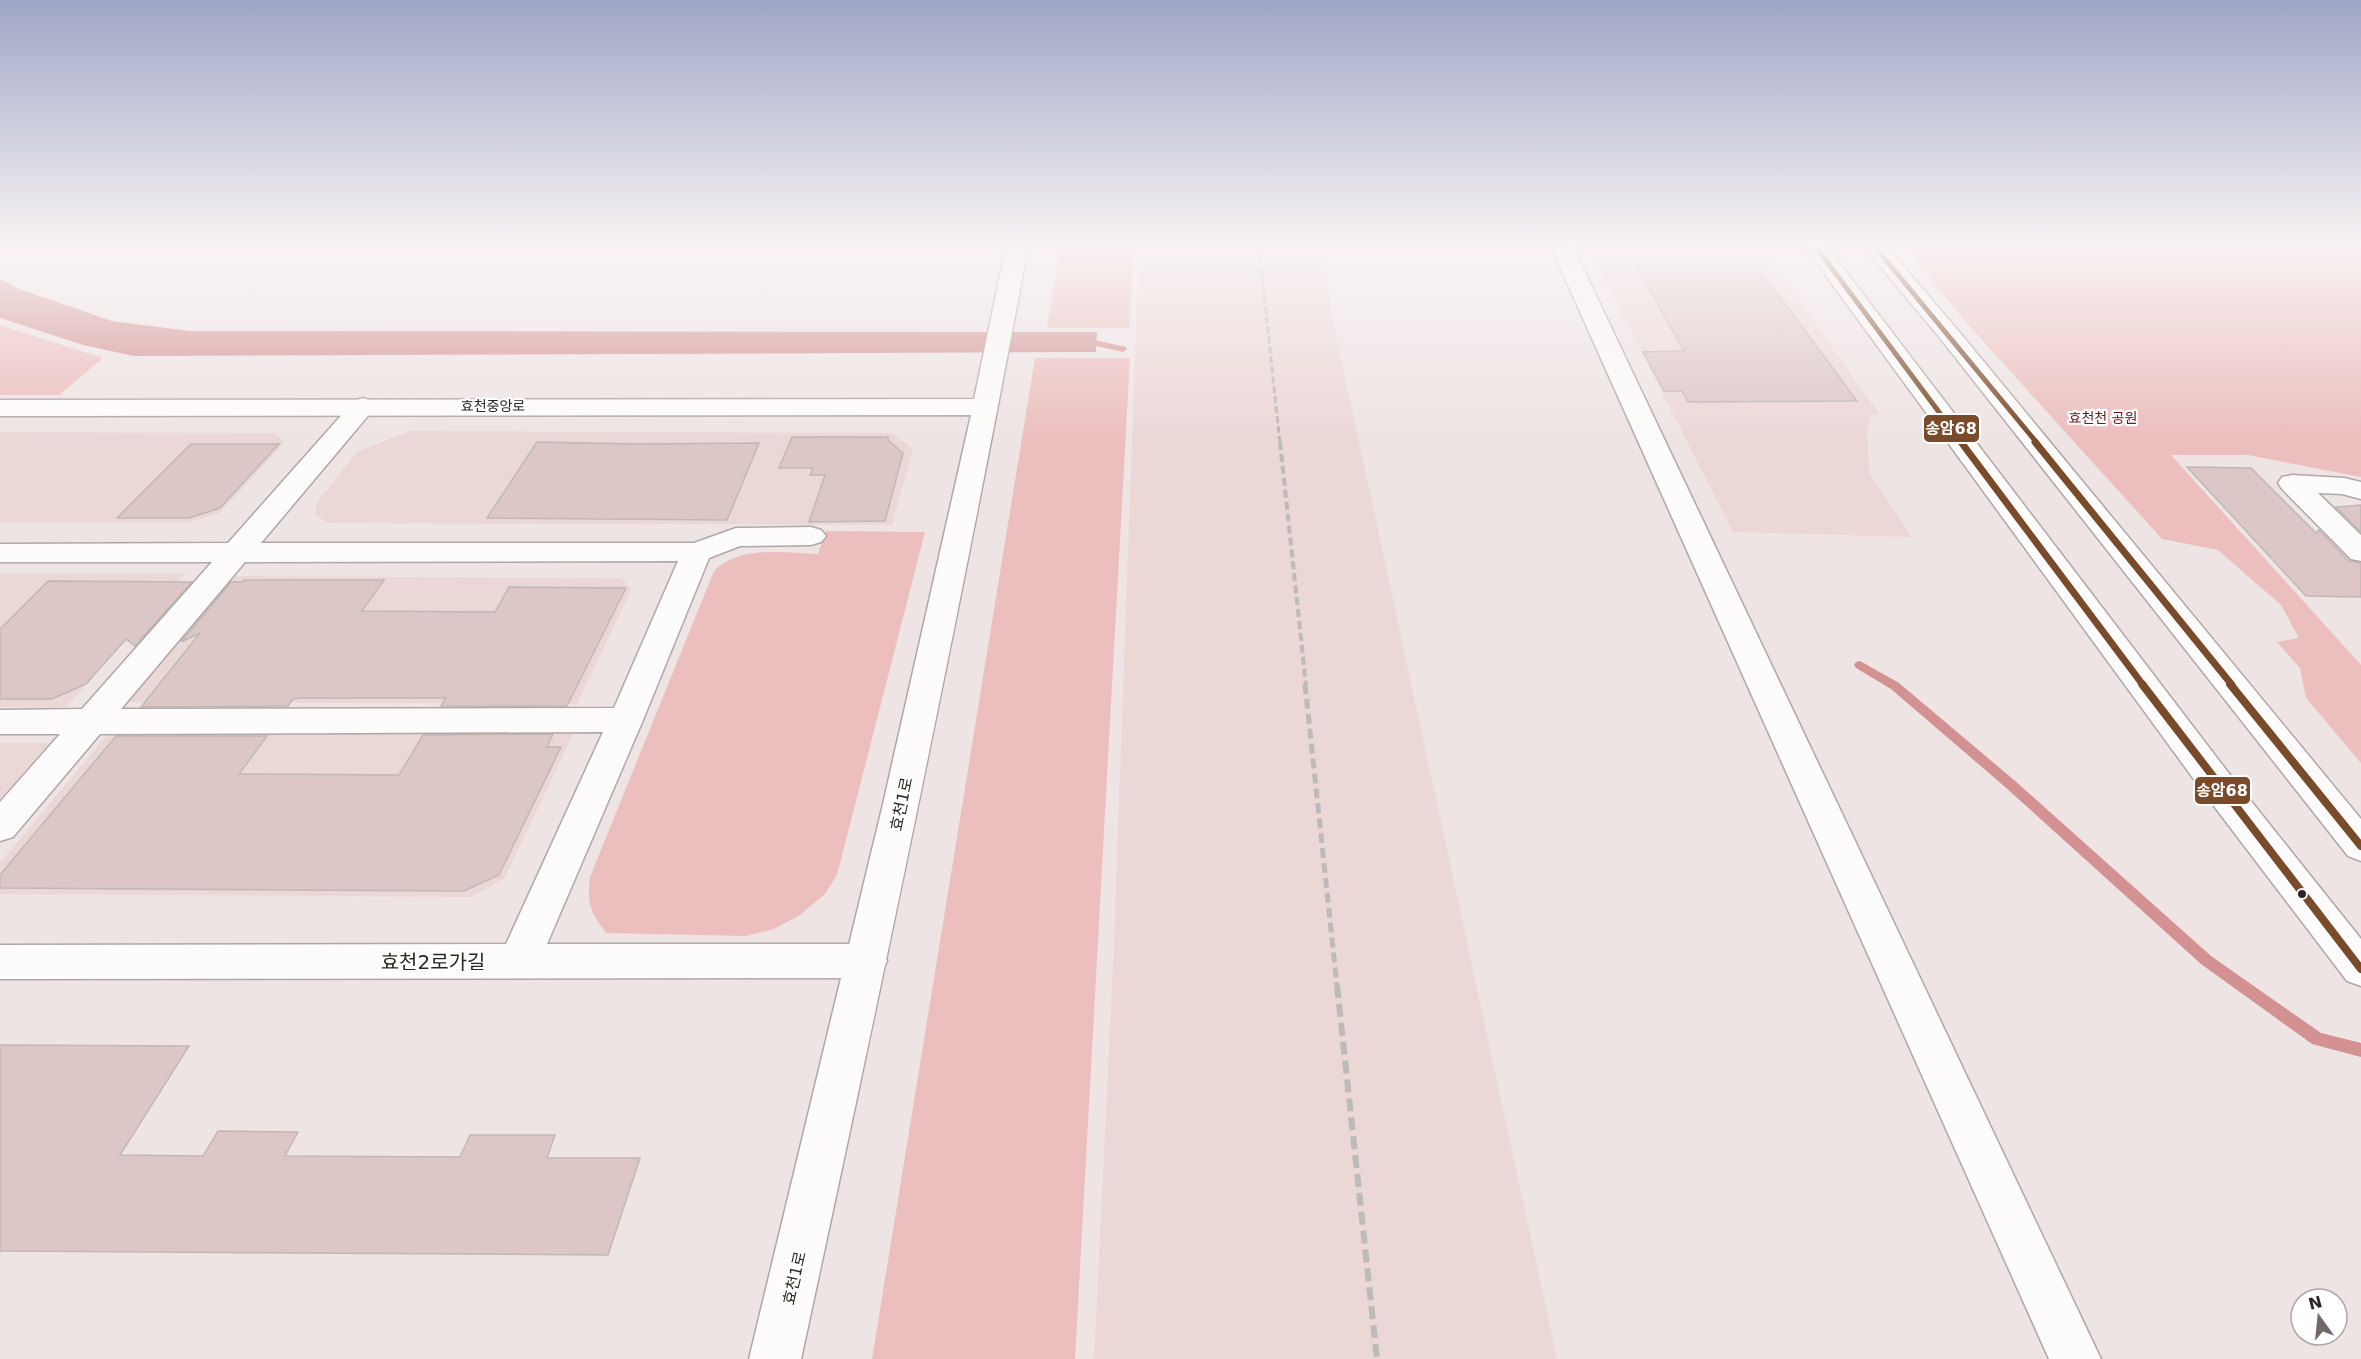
<svg xmlns="http://www.w3.org/2000/svg" width="2361" height="1359" viewBox="0 0 2361 1359" font-family="'DejaVu Sans','Noto Sans KR',sans-serif">
<style>
.built{fill:#ecd7d7}
.green{fill:#ecbebe}
.water{fill:#d39192}
.lines{fill:none;stroke-linecap:round;stroke-linejoin:round}
.stream{fill:#d39192;fill-rule:evenodd}
.building{fill:#ddc6c6;stroke:#c0b8b7;stroke-width:1.5}
.street-casing{stroke:#afa7a7;stroke-width:3}
.secondary-casing{stroke:#afa7a7;stroke-width:3}
.primary-casing{stroke:#afa7a7;stroke-width:3}
.street{fill:#fdfbfb;fill-rule:evenodd}
.secondary{fill:#fdfbfb;fill-rule:evenodd}
.primary{fill:#fdfbfb;fill-rule:evenodd}
.rail-far3{stroke:#bdbaba;stroke-width:3;stroke-dasharray:7 3;stroke-linecap:butt}
.rail-far2{stroke:#bdbaba;stroke-width:4;stroke-dasharray:8 4;stroke-linecap:butt}
.rail-far1{stroke:#bdbaba;stroke-width:5;stroke-dasharray:10 5;stroke-linecap:butt}
.rail{stroke:#bdbaba;stroke-width:6;stroke-dasharray:13 6;stroke-linecap:butt}
.bus-1-far2-casing{stroke:#fff;stroke-width:8}
.bus-1-far1-casing{stroke:#fff;stroke-width:10}
.bus-1-casing{stroke:#fff;stroke-width:13}
.bus-1-far2{stroke:#7a4b2a;stroke-width:5}
.bus-1-far1{stroke:#7a4b2a;stroke-width:7}
.bus-1{stroke:#7a4b2a;stroke-width:8}
.bus-dot{fill:#2d2525;stroke:#fff;stroke-width:2}
.labels{text-anchor:middle;stroke-width:4.5;stroke-linejoin:round;paint-order:stroke}
.far-street-label{font-size:14px;fill:#2d2525;stroke:#fff}
.far-park-label{font-size:14px;fill:#6a1720;stroke:#fff}
.street-label{font-size:16px;fill:#2d2525;stroke:#fff}
.near-street-label{font-size:20px;fill:#2d2525;stroke:#fff}
.line-badge{stroke:#fff;stroke-width:2}
.badge-label{font-size:16px;text-anchor:middle;font-weight:bold;fill:#fff}
</style>
<rect width="100%" height="100%" fill="#efe4e4"/>
<g class="built">
<polygon points="1139,247 1323,247 1331,312 1557,1359 1094,1359 1113,967"/>
<polygon points="1588,247 1761,247 1880,415 1870,415 1867,434 1870,474 1912,537 1733,532"/>
<polygon points="410,431 892,433 913,449 892,525 326,523 315,513 317,502 357,452"/>
<polygon points="0,432 276,433 284,443 220,513 190,522 0,522"/>
<polygon points="0,574 185,574 66,707 0,707"/>
<polygon points="232,576 621,578 632,589 577,704 125,702"/>
<polygon points="111,730 574,733 504,879 471,897 0,894 0,863"/>
<polygon points="0,743 49,743 0,799"/>
</g>
<g class="green">
<polygon points="1060,247 1134,247 1129,328 1047,328"/>
<polygon points="1905,247 2361,247 2361,477 2248,455 2171,455 2361,665 2361,763 2306,698 2300,668 2277,642 2299,638 2281,605 2218,550 2162,539 1964,320"/>
<polygon points="0,325 103,358 59,395 0,395"/>
<polygon points="1035,358 1130,358 1075,1359 872,1359"/>
<path d="M826,531L925,532L837,875L825,894L800,915L774,929L746,936L606,933C590,912 587,903 590,877L714,571C741,545 783,553 818,554Z"/>
</g>
<polygon class="water" points="0,279 19,289 112,321 190,331 1097,332 1096,352 134,356 83,345 0,318"/>
<g class="lines">
<g class="stream">
<polygon points="1081,337 1126,347 1127,349 1123,352 1078,342 1078,338"/>
<polygon points="1860,661 1899,683 2014,780 2211,956 2321,1033 2361,1043 2361,1057 2312,1044 2201,964 2004,786 1891,689 1856,668 1854,665 1856,662"/>
</g>
</g>
<g class="building">
<polygon points="1632,259 1752,259 1857,401 1688,402 1682,391 1664,391 1643,352 1684,351"/>
<polygon points="792,437 888,437 888,440 903,453 885,521 809,522 825,475 810,475 813,468 779,468"/>
<polygon points="537,442 637,444 759,443 727,520 487,518"/>
<polygon points="191,444 279,444 220,508 189,518 117,518"/>
<polygon points="2187,467 2251,468 2316,533 2319,530 2349,561 2361,563 2361,597 2306,596"/>
<polygon points="2361,505 2361,532 2336,507"/>
<polygon points="244,580 384,580 362,611 495,612 509,587 626,588 567,706 441,706 446,698 300,698 293,699 288,706 141,707 200,633 181,642 231,582 243,582"/>
<polygon points="48,581 192,582 135,646 126,639 86,684 52,699 0,699 0,629"/>
<polygon points="553,734 547,747 561,747 499,875 464,891 0,888 0,875 116,736 267,736 239,774 399,775 423,735"/>
<polygon points="0,1045 189,1046 120,1155 203,1156 218,1131 298,1132 285,1156 460,1157 470,1135 555,1135 547,1158 640,1158 608,1255 0,1251"/>
</g>
<g class="lines">
<defs>
<g id="street">
<polygon points="1551,247 1573,247 2101,1359 2049,1359"/>
<path d="M363,398L372,401L376,406L372,411L261,543H694L736,528L811,527L821,530L826,536L821,542L811,545L740,546L709,558L643,720L547,944H867L881,949L887,961L881,973L867,978L0,979V945L506,944L603,732L100,734L13,837L0,841V802L60,734H0V710L82,709L212,562H0V544L228,543L354,401ZM678,561L614,708L121,709L245,562Z"/>
<polygon points="2292,475 2344,478 2361,482 2361,499 2342,494 2318,493 2361,535 2361,561 2351,559 2282,489 2278,483 2282,477"/>
</g>
<path id="secondary" d="M1006,247H1028C959,618 881,989 801,1359H749L883,804L971,415L0,416V400L974,399Z"/>
<g id="primary">
<polygon points="1805,247 1827,247 2227,771 2361,939 2361,986 2347,981 2201,789"/>
<polygon points="1864,247 1887,247 1956,328 2361,819 2361,861 2348,856 1940,338"/>
</g>
</defs>
<use href="#street" class="street-casing"/>
<use href="#secondary" class="secondary-casing"/>
<use href="#primary" class="primary-casing"/>
<use href="#street" class="street"/>
<use href="#secondary" class="secondary"/>
<use href="#primary" class="primary"/>
<polyline class="rail-far3" points="1259,247 1280,443"/>
<polyline class="rail-far2" points="1280,442 1306,685"/>
<polyline class="rail-far1" points="1305,684 1337,986"/>
<polyline class="rail" points="1337,985 1377,1359"/>
<defs>
<g id="bus-1-far2">
<polyline points="1816,247 1962,443"/>
<polyline points="1875,247 2037,443"/>
</g>
<g id="bus-1-far1">
<polyline points="1961,442 2143,685"/>
<polyline points="2035,442 2232,685"/>
</g>
<g id="bus-1">
<polyline points="2142,684 2361,969"/>
<polyline points="2230,684 2361,846"/>
</g>
</defs>
<use href="#bus-1-far2" class="bus-1-far2-casing"/>
<use href="#bus-1-far1" class="bus-1-far1-casing"/>
<use href="#bus-1" class="bus-1-casing"/>
<use href="#bus-1-far2" class="bus-1-far2"/>
<use href="#bus-1-far1" class="bus-1-far1"/>
<use href="#bus-1" class="bus-1"/>
</g>
<linearGradient id="sky" x2="0" y2="1"><stop stop-color="#9fa6c6"/><stop offset="0.56" stop-color="#f8f3f3"/><stop offset="1" stop-color="#f8f3f3" stop-opacity="0"/></linearGradient>
<rect width="2361" height="438" fill="url(#sky)"/>
<circle class="bus-dot" cx="2302" cy="894" r="5"/>
<g class="labels">
<g class="far-street-label">
<text x="493" y="411">효천중앙로</text>
</g>
<g class="far-park-label">
<text x="2103" y="423">효천천 공원</text>
</g>
<g class="street-label">
<text transform="translate(901 804) rotate(-78)" y="6">효천1로</text>
<text transform="translate(794 1278) rotate(-77)" y="6">효천1로</text>
</g>
<g class="near-street-label">
<text x="433" y="969">효천2로가길</text>
</g>
</g>
<g class="line-badge">
<rect x="1923" y="414" width="57" height="29" rx="6" fill="#7a4b2a"/>
<rect x="2194" y="776" width="57" height="29" rx="6" fill="#7a4b2a"/>
</g>
<g class="badge-label">
<text x="1951" y="434">송암68</text>
<text x="2222" y="796">송암68</text>
</g>
<g transform="translate(2319 1317) rotate(345)"><circle r="28" fill="#ffffff" stroke="#aba8a8" stroke-width="1.5"/>
<path d="M0-4.5L10 22L0 15L-10 22Z" fill="#716868"/>
<text y="-9" font-size="16" font-weight="bold" text-anchor="middle" fill="#2d2525">N</text>
</g>
</svg>
